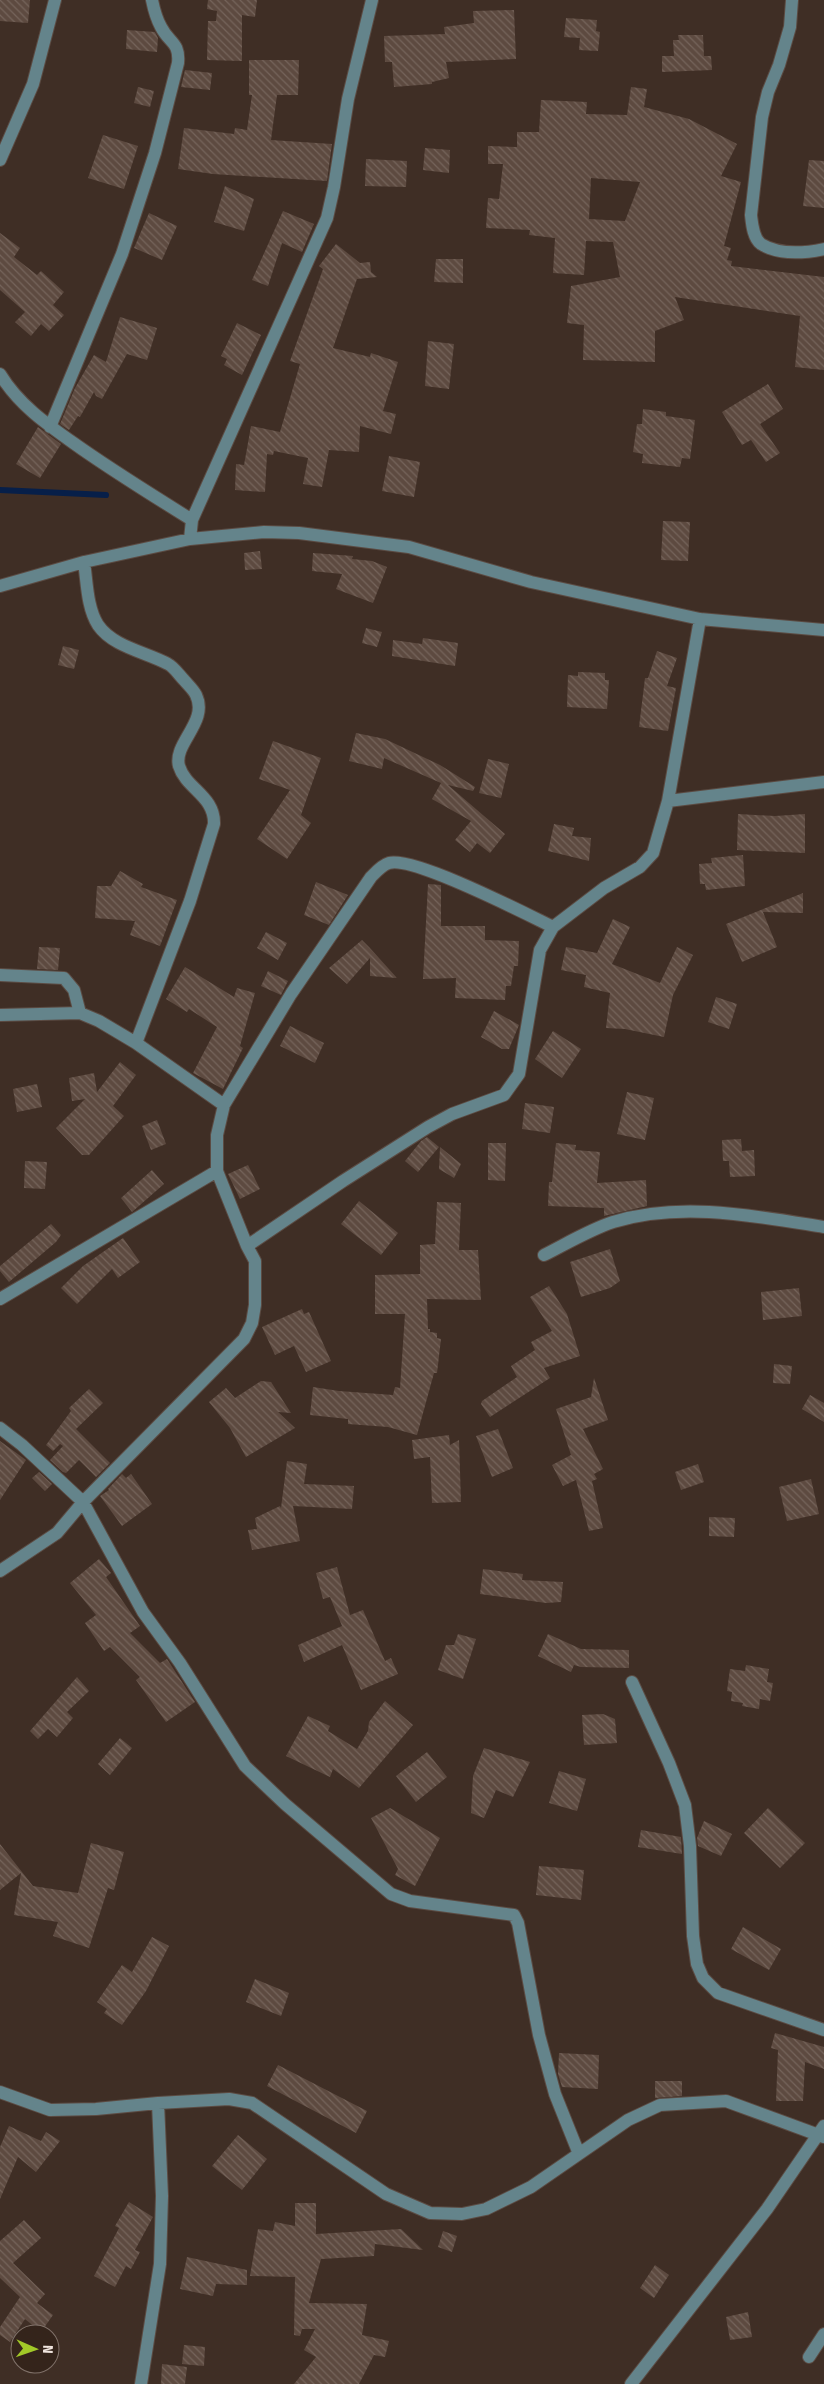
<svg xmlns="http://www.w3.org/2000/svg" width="824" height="2384" font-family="'Fira Sans Condensed',sans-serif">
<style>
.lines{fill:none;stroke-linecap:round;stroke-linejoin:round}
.stream{stroke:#071f49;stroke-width:6}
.building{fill:url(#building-back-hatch);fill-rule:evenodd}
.minor-casing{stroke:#5b4b43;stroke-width:14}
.minor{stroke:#64848b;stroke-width:12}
</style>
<defs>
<pattern id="building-back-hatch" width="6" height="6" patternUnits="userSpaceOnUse" patternTransform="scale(1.25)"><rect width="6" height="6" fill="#5d4a40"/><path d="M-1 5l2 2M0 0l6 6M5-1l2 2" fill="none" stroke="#75645b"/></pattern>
</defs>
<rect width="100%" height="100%" fill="#3f2e25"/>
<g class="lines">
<path class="stream" d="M0,490l106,5"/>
</g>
<path class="building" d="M0,0h30l-2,23 -28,-2z
M208,0h49l-2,17 -13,-2v46l-35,-1 1,-39h8l1,-10 -10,-2z
M514,10l2,49 -70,3 3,16 -17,4v2l-38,3 -2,-25h-7l-1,-26 61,-2 -1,-7 30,-4 -1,-12z
M566,18l31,2 -1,11 4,1 -2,19 -19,-1 1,-12 -16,-1z
M127,30l28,2 3,6 -1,14 -31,-3z
M678,35h25l1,21h7l1,14 -50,2v-16h12l-1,-16h6z
M249,60h50l-1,35h-21l-6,45 61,4 -5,37 -114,-7 -35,-5 6,-41 50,6 1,-6 12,2 5,-35h-3z
M185,70l27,3 -2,17 -29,-3z
M138,87l16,4 -4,16 -16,-4z
M631,87l16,2 -3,18 45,12 48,25 -16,32 20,6 -17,64 7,2 -4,12 5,1 -1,5 93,11v93l-29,-3 5,-51 -125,-19 9,23 -29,11v31l-72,-2 1,-35 -17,-2 4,-37 49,-9 -7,-35 -27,-1 -2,34 -31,-2 2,-35 -26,-3 1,-5 -44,-2 2,-30 11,1 4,-35h-15v-18l29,1v-15h22l2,-32 46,2 -1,12 41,1zM591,178l49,4 -15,39 -36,-2z
M103,135l35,11 -14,43 -36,-11z
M425,148l25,2 -1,23 -26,-3z
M366,159l41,2 -1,26 -41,-1z
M809,160l15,1v47l-21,-2z
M225,186l29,13 -10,32 -30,-9z
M283,211l31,13 -12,28 -20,-9 -14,43 -16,-6z
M149,213l28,13 -15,34 -28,-12z
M0,233l20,15 -6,9 23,18 4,-4 23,21 -11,13 11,10 -15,16 -8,-7 -10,12 -16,-14 10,-10 -25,-22z
M336,244l24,19 10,-1 1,10 6,5 -20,2 -24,69 37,9 1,-4 27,9 -15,49 13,3 -5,20 -31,-8 -1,26 -30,-2 -7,37 -19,-3 5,-26 -34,-7 -1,4 -6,-1 -2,38 -30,-2 1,-26 8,1 7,-39 29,6 20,-68 -10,-3 33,-92 -4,-3z
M436,259h27v24l-29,-1z
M120,317l37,11 -10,32 -20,-6 -25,45 -6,-3 -2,-4 -14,25 -2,-1 -9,14 -9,-6 15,-36 19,-33 12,7z
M237,323l24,12 -19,40 -18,-10 3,-6 -6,-3z
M428,341l26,3 -5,45 -24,-3z
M768,384l15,25 -23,15 20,29 -14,9 -15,-22 -9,5 -20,-33z
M643,409l23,3v4l29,4 -5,39 -8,-1 -2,9 -38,-4 1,-9 -10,-2 4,-28h5z
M38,427l23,17 -21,34 -24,-14z
M389,456l31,6 -6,35 -32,-6z
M663,521l27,1 -2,39 -27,-1z
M260,551l2,18 -17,1 -1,-17z
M313,553l40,3 -1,3 20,2 15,6 -14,36 -37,-14 6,-15 -30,-3z
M366,628l16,4 -5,15 -15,-4z
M423,638l35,5 -3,23 -63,-10 1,-16 29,4z
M63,646l16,4 -5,19 -16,-4z
M657,651l20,7 -10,28 9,2 -8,43 -29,-4 6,-49h3z
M578,672l27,1v7h4l-2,29 -40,-2 1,-32 10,1z
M356,733l29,6 55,26 35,22 -2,4 -25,-6 57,49 -15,19 -13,-10 -7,9 -15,-12 16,-19 -39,-22 9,-16 -57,-25 -2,11 -33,-8z
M273,741l48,17 -20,57 10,8 -24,36 -30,-20 33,-49 -31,-11z
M488,759l21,5 -8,34 -22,-5z
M738,814l37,2 30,-2v39l-68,-3z
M554,824l20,4 -2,8 19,2 -2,23 -41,-10z
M743,855l2,31 -39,4 -1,-6h-5l-1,-20 13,-1 -1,-5z
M120,871l23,13 -2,3 36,13 -17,46 -30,-11 5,-14 -40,-3 2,-32h14z
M316,882l32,13 -19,30 -25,-10z
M428,884l13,1v41h44v14l34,1 -1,25h-4l-3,20h-5l-1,14 -50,-2 1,-20 -33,1z
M803,893v20l-40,-1 14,35 -35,15 -16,-38z
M613,919l17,8 -18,37 48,19 17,-36 16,8 -20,40 -9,42 -39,-8 -19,-1 4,-35 -26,-6 2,-12 -25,-5 5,-23 31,6z
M266,932l21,11 -9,17 -21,-12z
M362,940l7,7 28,31 -27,-2v-18l-23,26 -18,-16z
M39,947l21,1 -2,22 -21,-1z
M185,967l49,30 3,-9 18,5 -15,53 3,2 -20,41 -30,-16 24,-46 -28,-18 -2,3 -21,-13z
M268,971l20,10 -7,14 -20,-9z
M716,997l21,7 -8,25 -21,-7z
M494,1011l25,14 -10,24h-7l-21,-12z
M290,1026l34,17 -9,20 -35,-17z
M553,1031l28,18 -19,29 -27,-19z
M120,1062l16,13 -23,31 11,10 -35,39h-7l-26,-27 29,-29 -13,2 -3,-23 25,-5 3,19z
M37,1084l5,23 -25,5 -4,-23z
M627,1092l27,6 -9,42 -28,-6z
M525,1103l29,4 -4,26 -28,-4z
M157,1120l9,24 -15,6 -9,-24z
M427,1137l12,10 -21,25 -13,-11 16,-20z
M741,1139l1,12 12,-1 1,26 -25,1 -1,-16h-6l-1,-21z
M488,1143h18l-1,38 -17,-1z
M556,1143l20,2 -1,5 25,2 -3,31 49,-3 1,26 -43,10v-8l-56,-2 1,-24h3z
M440,1147l21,17 -7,14 -15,-9z
M25,1161l22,1 -2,27 -21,-1z
M248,1165l12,24 -20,10 -12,-25z
M152,1170l12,14 -32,28 -11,-14z
M359,1201l39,32 -17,22 -40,-31z
M437,1202l24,1 -2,47h19l3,50 -54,-1 1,30h2v3l7,1v5l4,1 -4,34h-3l-17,62 -29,-8 -40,-3v-5l-38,-4 3,-28 26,4 54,4 2,-8 5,1 5,-74h-30v-39l45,-1v-29l15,-1z
M51,1224l10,11 -5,7 -47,40 -9,-11v-5z
M123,1238l17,24 -22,16 -6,-9 -35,35 -16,-16 22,-22z
M610,1249l10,32 -10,7 -29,9 -11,-35z
M549,1286l18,28 13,42 -36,12 6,10 -60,39 -9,-13 1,-3 35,-24 -6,-11 24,-16 -4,-8 21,-11 -22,-34z
M799,1288l3,28 -39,4 -2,-28z
M302,1309l2,5 5,-2 22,49 -25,11 -12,-26 -19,9 -13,-28z
M774,1364l18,2 -2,18 -17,-1z
M594,1378l14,42 -25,9 20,40 -9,5 3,5 -5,2 11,47 -14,3 -13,-51 -13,6 -11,-21 19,-10 -15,-46 35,-12z
M261,1381l10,1 20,31 -13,-1 17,16 -49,29 -16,-29 -21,-26 17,-14 9,10z
M89,1389l14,14 -27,26 34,34 -14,14 -17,-17 -13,13 -3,-1 -13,-12 13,-14 -3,-2 -7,7 -7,-6 25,-34 -2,-3z
M810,1395l14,8v19l-22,-13z
M498,1429l15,39 -21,9 -16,-41z
M449,1435l1,10 9,-5 2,62 -29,1 -2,-46 -16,2 -2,-19z
M0,1441l26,19 -26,40z
M287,1461l20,3 -3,20 50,2 -2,23 -59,-3 7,35 -48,9 -4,-20 9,-1 -2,-11 25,-12 1,2z
M698,1464l6,18 -23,8 -6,-18z
M39,1472l13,12 -7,7 -13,-13z
M122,1474l4,4 5,-4 21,30 -30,22 -22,-30 9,-6 -1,-1z
M811,1479l8,35 -32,7 -8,-34z
M709,1517l26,1 -1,19 -25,-1z
M99,1559l12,14 -5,4 34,49 -10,7 30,30 7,-4 28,43 -29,20 -30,-42 4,-3 -30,-30 -6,4 -19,-28 11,-8 -26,-32z
M337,1567l13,48 13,-5 22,51 6,-3 7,16 -37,16 -19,-45 -38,17 -6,-17 44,-19 -12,-29 -7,2 -7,-26z
M483,1569l40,5 -1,6 41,2 -2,20 -15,1 -66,-9z
M458,1634l18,5 -13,40 -25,-9 8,-25h8z
M548,1634l33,15 48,1v18l-48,-1 -7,-2 -3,7 -33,-16z
M746,1665l23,4 -2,13 6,1 -3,18 -10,-2 -1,10 -17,-3 1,-3 -12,-2 1,-9 -5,-1 3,-22 15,2z
M77,1677l12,14 -22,21 6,6 -16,19 -9,-8 -10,10 -8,-8z
M385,1701l28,24 -54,63 -26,-19 -3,8 -44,-21 22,-40 22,10 -2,5 29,18 11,-18 1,-9z
M603,1714l12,5 2,24 -33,2 -2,-30z
M120,1738l12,10 -22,27 -12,-11z
M484,1748l46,14 -17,35 -17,-7 -12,28 -13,-5 2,-37z
M427,1752l20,25 -31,25 -20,-26z
M559,1771l27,8 -9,32 -28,-8z
M390,1808l50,30 -25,48 -20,-11 3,-6 -27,-51z
M768,1808l37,35 -25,25 -36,-35z
M704,1821l28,13 -11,22 -23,-10 -1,-8z
M641,1830l40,7 1,17 -44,-7z
M91,1843l33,9 -10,38 -6,-2 -19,60 -36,-12 5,-14 -44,-7 7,-42 -21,17v-46l33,42 45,7z
M539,1866l45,4 -3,30 -45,-5z
M743,1927l38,22 -12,21 -38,-21z
M152,1937l17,9 -23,45 -24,34 -18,-12 3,-4 -10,-7 25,-37 10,7z
M255,1979l34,14 -8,23 -35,-14z
M775,2033l49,14v22l-19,-7 -2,39h-27l2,-51 -7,-2z
M559,2053l40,2 -1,34 -36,-2 -4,-13z
M278,2065l89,46 -11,22 -89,-47z
M655,2081h27v15l-27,2z
M9,2126l32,15 5,-9 14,9 -24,31 -18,-15 -18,42v-52z
M238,2135l29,24 -25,31 -30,-24z
M129,2202l24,15 -18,33 5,2 -9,17 -5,-3 -11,21 -21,-11 25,-48 -4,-2z
M295,2203h21v31l85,-5 22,21 -48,-6 -1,12 -53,3 -12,44 58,1 -5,31 27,6 -4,16 -11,-2 -15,29h-65l22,-27 -12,-7 11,-21h-13l-2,7 -6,-1 1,-58 -45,-1 8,-47 15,2 2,-9 20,4z
M24,2220l17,18 -28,25 32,31 -8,9 16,12 -12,17 -16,-13 -15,23 -10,-7v-8l20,-30 -20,-19v-37z
M443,2231l14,5 -5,16 -14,-5z
M187,2257l60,13v15l-31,-1 -3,12 -33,-7z
M655,2265l14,10 -15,23 -14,-10z
M748,2312l4,25 -22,3 -4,-23z
M184,2345l21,2 -1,19 -22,-2z
M162,2364l25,3 -2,17h-24z"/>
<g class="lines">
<g class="minor-casing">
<path id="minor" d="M792,0l-2,27 -11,38 -11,27 -6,25 -11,98c1,9 2,23 10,29 18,11 44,9 63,5
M0,160l33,-76 22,-84
M0,374c20,33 51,53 82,75 36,25 73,48 110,71
M50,427l72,-173 33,-101 23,-90c2,-21 -9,-20 -17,-36 -5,-9 -7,-17 -9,-27
M190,539l2,-19 135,-302 7,-31 14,-88 24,-99
M84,562c3,20 3,46 14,63 15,22 48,27 70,39 6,3 11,11 16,16 4,5 9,9 12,15 13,27 -23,48 -17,71 7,23 36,30 35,58l-24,77 -54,142
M0,586l84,-24 106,-23 74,-7 35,1 110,14 122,35 169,37 124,11
M668,801l156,-19
M0,975l64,3 10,12 6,23
M0,1015l80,-2 19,8 37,22 88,62
M247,1246l96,-65 85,-54 24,-13 52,-19 15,-21 21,-124 13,-23 51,-39 36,-21 13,-14 15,-52 32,-182
M544,1255c22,-11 45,-25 69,-33 68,-21 142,-6 211,5
M0,1299l217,-128
M0,1428l22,17 61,57 60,110 37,51 65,103 40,38 106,90 19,7 104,14 4,8 21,112 16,59 24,60
M0,1571l57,-38 26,-31 161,-163 8,-16 3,-18v-44l-8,-15 -30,-75v-36l7,-30 67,-111 80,-117c5,-5 11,-12 18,-14 25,-7 137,51 164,64
M632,1682l37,81 16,42 5,41 3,90 4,28 6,14 15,15 106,37
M0,2092l50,18 46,-1 62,-6 71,-4 23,4 134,91 44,19 32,1 24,-5 45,-22 97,-67 32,-15 66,-4 98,36
M809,2357l15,-23
M141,2384l19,-120 2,-68 -4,-93
M631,2384l136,-175 57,-83"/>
</g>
<use href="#minor" class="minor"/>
</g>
<g transform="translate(35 2349) rotate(92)"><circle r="24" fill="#34241b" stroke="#80726a"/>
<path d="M0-4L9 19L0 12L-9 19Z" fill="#a2c928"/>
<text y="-8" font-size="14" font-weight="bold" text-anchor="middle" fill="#f1e6e0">N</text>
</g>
</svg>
